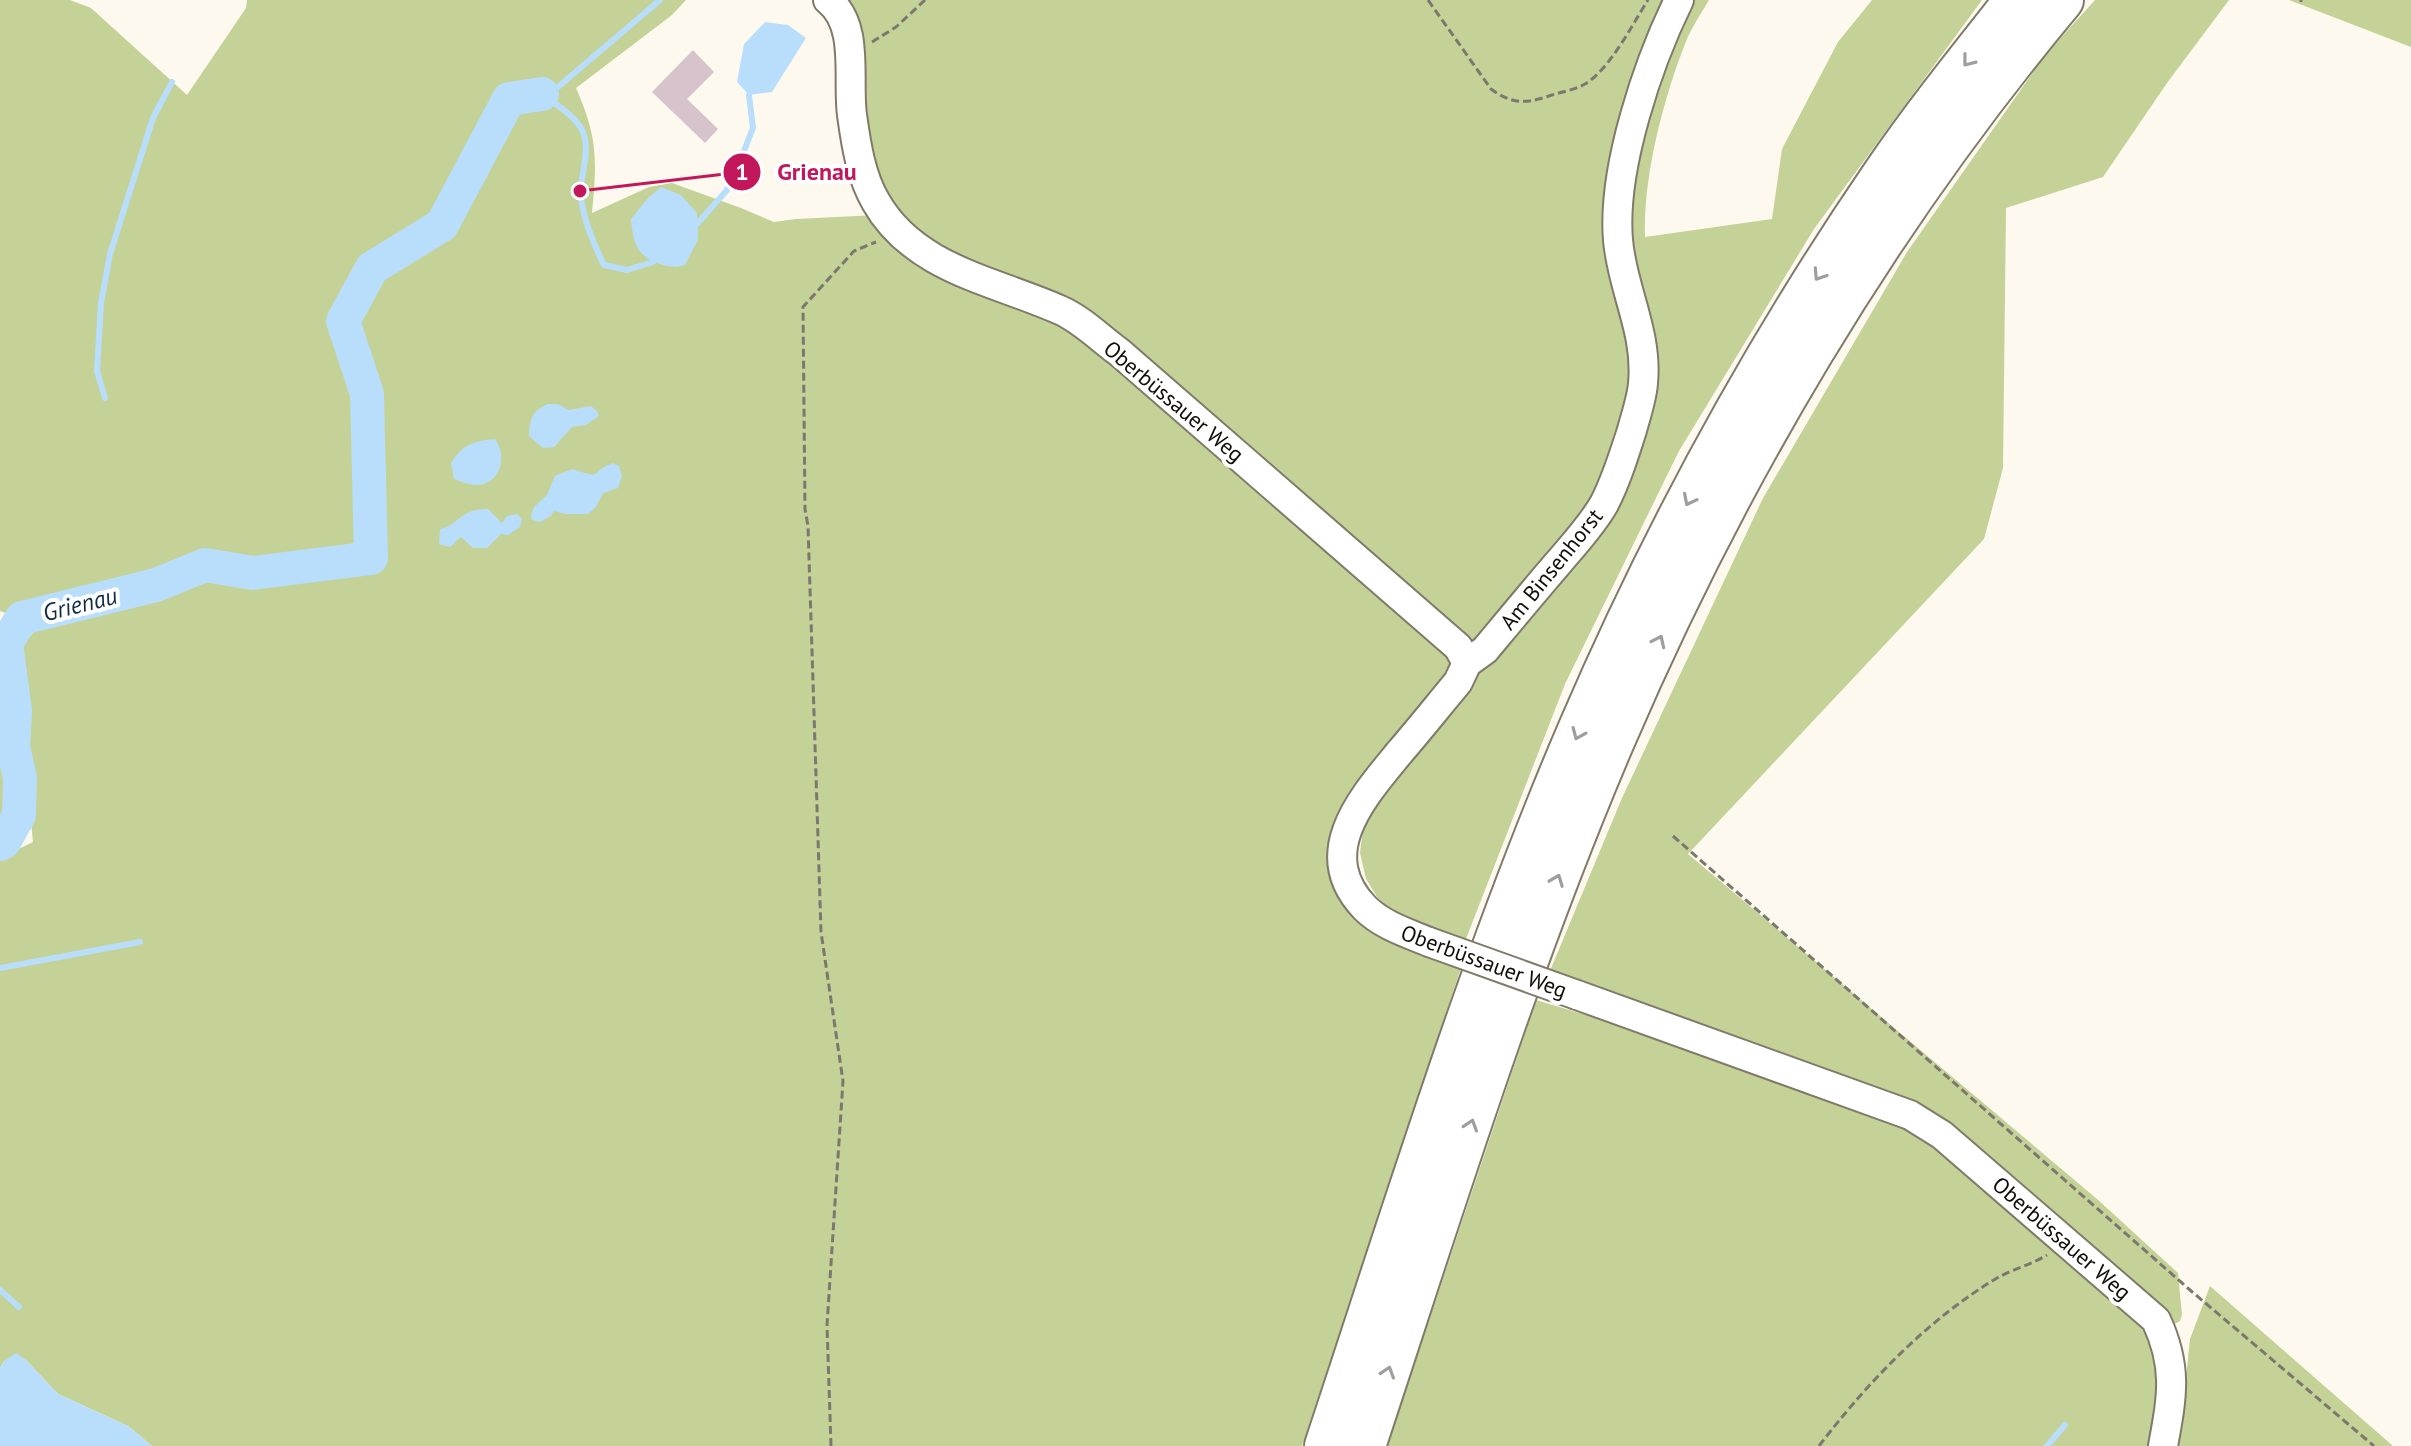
<svg xmlns="http://www.w3.org/2000/svg" width="2411" height="1446" font-family="'PT Sans',sans-serif">
<style>
.green{fill:#c4d197}
.water{fill:#b9defb}
.lines{fill:none;stroke-linecap:round;stroke-linejoin:round}
.stream{stroke:#b9defb;stroke-width:6}
.river{stroke:#b9defb;stroke-width:34}
.building{fill:#d6c3cb}
.minor-casing{stroke:#817a6a;stroke-width:32}
.highway-casing{stroke:#817a6a;stroke-width:46}
.path{stroke:#7c7870;stroke-width:3;stroke-dasharray:8 4;stroke-linecap:butt}
.minor{stroke:#fff;stroke-width:28}
.highway{stroke:#fff;stroke-width:42}
.minor-bridge-casing{stroke:#817a6a;stroke-width:32;stroke-linecap:butt}
.minor-bridge{stroke:#fff;stroke-width:28}
.oneway{stroke:#9f9e9c}
.labels{text-anchor:middle;dominant-baseline:central;stroke-width:8;stroke-linejoin:round;paint-order:stroke}
.street-label{font-size:22px;fill:#100d08;stroke:#fff}
.water-label{font-size:24px;font-style:italic;fill:#102c40;stroke:#fff}
.leader{fill:none;stroke:#c2185b;stroke-width:3}
.callout-dot{fill:#c2185b;stroke:#fff;stroke-width:3}
.mark-label{font-size:24px;text-anchor:middle;font-weight:bold;fill:#fff}
.callout-label{font-size:24px;text-anchor:middle;font-weight:bold;fill:#c2185b;stroke:#fff;stroke-width:8;stroke-linejoin:round;paint-order:stroke}
</style>
<rect width="100%" height="100%" fill="#fef9ee"/>
<path class="green" d="M0,0h70l21,8 96,87 59,-87 1,-8h439l-14,15 -96,73c22,50 21,72 16,125l57,-26 23,-4 69,25 33,14 22,-3 81,-4 -49,-215h881c-8,14 -18,28 -24,44 -22,56 -42,133 -40,193l127,-18 10,-70 56,-107 34,-42h110l-168,229 -135,222 -114,233 -101,260 -70,-30 -17,-17 -11,-18 -6,-26 3,-26 12,-23 93,-111 -21,-24 -11,23 -94,114c-9,24 -10,43 -7,69l127,90 -160,481h-1150l-24,-20 -70,-32 -32,-34 -22,1 -4,7v-510l33,-16 -19,-190 27,-27 -41,-14z
M2095,0h134l-62,83 -64,94 -97,31 -3,260 -19,71 -296,315 409,345 81,74 4,42 -2,6 -7,4 -235,-199 -391,-148 75,-180 141,-300 144,-246 138,-197z
M2289,0h122v47z
M0,669c5,39 21,135 0,167z
M1536,1000l50,15 6,-2 324,116 221,185c29,47 21,80 15,132h-765z
M2210,1286l183,160h-214l11,-107z"/>
<path class="water" d="M765,22l23,3 18,13 -34,54 -23,3 -12,-13 7,-38z
M661,187l20,8 16,18 1,27 -13,25c-10,3 -15,2 -25,-1 -24,-7 -27,-23 -29,-45l16,-20z
M548,404h10l11,6 22,-4 6,5 2,5 -13,9 -14,2 -18,20 -11,1 -14,-12c1,-17 3,-26 19,-32z
M495,439c14,19 4,48 -22,46 -6,-1 -13,-4 -19,-6l-3,-16c12,-19 23,-22 44,-24z
M613,463l6,3 3,10 -4,12 -15,5 -7,14 -8,7h-22l-12,-3 -3,5 -11,6 -8,-2 -1,-5 3,-8 13,-12 8,-19 17,-7c35,11 14,4 41,-6z
M488,509l14,14 5,-7 10,-2 5,5 -2,8 -12,8 -7,-1 -14,14h-14l-12,-11 -11,10 -11,-3 1,-15c24,-7 17,-19 48,-20z
M16,1353l10,7 32,34 70,32 24,20h-152v-78l4,-7z"/>
<g class="lines">
<path class="stream" d="M542,94c13,10 34,22 41,38 7,17 -1,39 -2,56 -2,22 13,57 23,77l23,5 26,-8
M542,94l16,-7 102,-87
M697,224l30,-34 13,-29 13,-33 -4,-33
M105,398l-8,-27 4,-68 9,-49 43,-136 19,-36
M0,968l140,-26
M0,1290l19,17
M2047,1446l18,-21"/>
<path class="river" d="M0,844l4,-2 15,-27 1,-37 -7,-31 2,-36 -9,-68 16,-25 134,-33 49,-20 48,8 118,-15 -4,-164 -24,-73 29,-53 70,-43 67,-126 33,-5"/>
</g>
<path class="building" d="M693,50l21,22 -27,27 31,30 -13,14 -53,-51z"/>
<g class="lines">
<g class="minor-casing">
<path id="minor" d="M828,0c32,25 19,79 24,115 4,29 9,62 24,87 38,67 119,79 184,108 21,9 41,29 59,42l339,295 9,16
M1429,942c-22,-9 -47,-17 -64,-34 -53,-55 -2,-111 34,-155 20,-23 39,-47 59,-71l9,-19 18,-13c25,-30 49,-59 74,-88 16,-19 33,-37 45,-58 12,-23 20,-49 28,-74 4,-15 10,-32 11,-47 5,-51 -21,-94 -25,-143 -6,-71 30,-177 61,-240
M1577,995l333,120 32,20 214,185c22,47 16,77 7,126"/>
</g>
<g class="highway-casing">
<path id="highway" d="M1326,1446c80,-241 154,-485 254,-718 83,-193 185,-380 304,-554 41,-60 87,-117 132,-174
M1364,1446c78,-236 151,-476 249,-705 113,-264 264,-520 449,-741"/>
</g>
<path class="path" d="M1428,0l63,89c20,15 35,15 58,7 11,-4 26,-6 36,-12 25,-15 47,-59 63,-84
M2301,2v-2
M872,42l24,-15 29,-27
M1673,836l517,454 184,156
M831,1446l-4,-121 16,-244 -22,-149 -13,-406 -3,-17 -2,-202 51,-56 22,-9
M1819,1446c49,-64 108,-126 178,-168 16,-9 34,-13 50,-23"/>
<use href="#minor" class="minor"/>
<use href="#highway" class="highway"/>
<g class="minor-bridge-casing">
<path id="minor-bridge" d="M1429,942l148,53"/>
</g>
<use href="#minor-bridge" class="minor-bridge"/>
</g>
<defs><path id="oneway-chevron" d="M-2-3.5L2.5 0L-2 3.5" fill="none" stroke-width="1.6" stroke-linecap="round" stroke-linejoin="round" transform="scale(2)"/></defs>
<g class="oneway">
<use href="#oneway-chevron" transform="translate(1968 61) rotate(128)"/>
<use href="#oneway-chevron" transform="translate(1819 275) rotate(123)"/>
<use href="#oneway-chevron" transform="translate(1689 500) rotate(117)"/>
<use href="#oneway-chevron" transform="translate(1659 641) rotate(-65)"/>
<use href="#oneway-chevron" transform="translate(1578 734) rotate(113)"/>
<use href="#oneway-chevron" transform="translate(1557 880) rotate(-69)"/>
<use href="#oneway-chevron" transform="translate(1471 1125) rotate(-72)"/>
<use href="#oneway-chevron" transform="translate(1388 1372) rotate(-72)"/>
</g>
<g class="labels">
<g class="street-label">
<text transform="translate(1174 401) rotate(40)">Oberbüssauer Weg</text>
<text transform="translate(1551 569) rotate(-51)">Am Binsenhorst</text>
<text transform="translate(1484 961) rotate(20)">Oberbüssauer Weg</text>
<text transform="translate(2062 1238) rotate(41)">Oberbüssauer Weg</text>
</g>
<g class="water-label">
<text transform="translate(80 604) rotate(-14)">Grienau</text>
</g>
</g>
<path class="leader" d="M580 191L742 172"/>
<g class="callout-dot">
<circle cx="580" cy="191" r="8"/>
<circle cx="742" cy="172" r="20"/>
</g>
<g class="mark-label">
<text x="742" y="180">1</text>
</g>
<g class="callout-label">
<text x="817" y="180">Grienau</text>
</g>
</svg>
